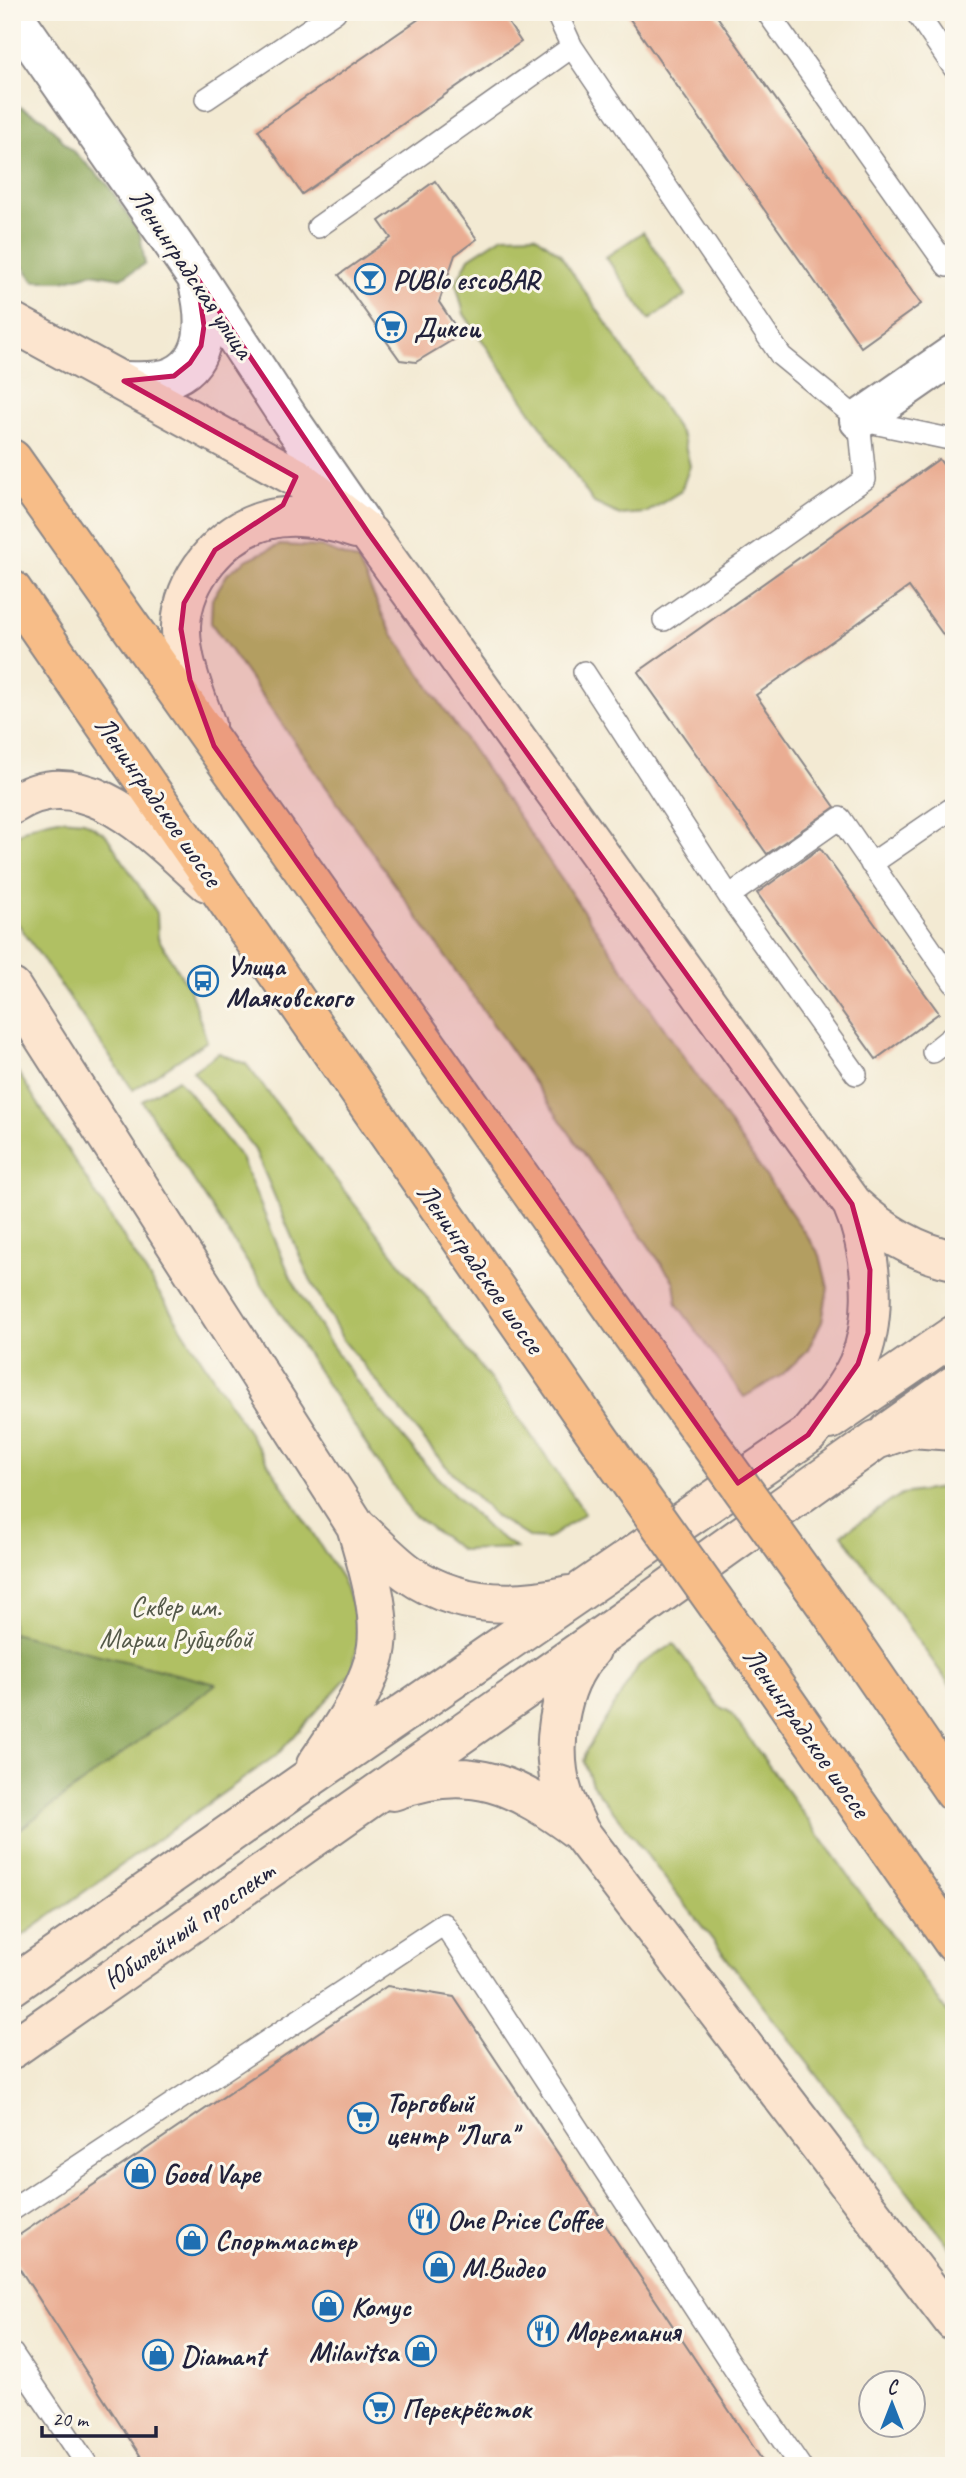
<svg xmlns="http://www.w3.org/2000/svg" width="966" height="2478" font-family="Caveat,sans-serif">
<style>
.green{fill:#b0c063;stroke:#69714f;stroke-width:2}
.forest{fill:#8ca659;stroke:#57644a;stroke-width:2}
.building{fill:#eaad93}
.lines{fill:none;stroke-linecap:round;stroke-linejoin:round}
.service-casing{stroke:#8a8687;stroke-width:24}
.minor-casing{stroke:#8a8687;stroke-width:42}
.tertiary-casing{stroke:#8a8687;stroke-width:42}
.secondary-casing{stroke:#8a8687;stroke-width:42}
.trunk-casing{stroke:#8a8687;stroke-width:42}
.service{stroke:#fff;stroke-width:21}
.minor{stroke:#fff;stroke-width:38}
.tertiary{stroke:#fff;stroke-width:38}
.secondary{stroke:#fce5cf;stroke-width:38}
.trunk{stroke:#f7bd88;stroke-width:38}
.trunk-bridge-casing{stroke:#8a8687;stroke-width:42;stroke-linecap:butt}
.trunk-bridge{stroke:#f7bd88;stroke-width:38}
.marked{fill:#c2185b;fill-opacity:0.2;stroke:#c2185b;stroke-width:5;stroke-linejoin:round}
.labels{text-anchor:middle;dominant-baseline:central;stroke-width:6;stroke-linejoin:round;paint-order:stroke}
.street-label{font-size:28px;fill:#22223b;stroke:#fbf7ec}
.poi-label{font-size:28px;font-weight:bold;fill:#22223b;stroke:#fbf7ec;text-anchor:start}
.park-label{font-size:28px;fill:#545949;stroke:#fbf7ec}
</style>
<rect width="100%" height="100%" fill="#fbf7ec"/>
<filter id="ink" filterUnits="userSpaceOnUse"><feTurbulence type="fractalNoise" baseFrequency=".0143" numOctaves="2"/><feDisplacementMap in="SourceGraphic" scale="14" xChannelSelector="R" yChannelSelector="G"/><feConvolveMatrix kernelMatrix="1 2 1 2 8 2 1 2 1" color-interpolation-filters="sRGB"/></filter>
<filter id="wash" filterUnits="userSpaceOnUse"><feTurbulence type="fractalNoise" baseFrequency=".00686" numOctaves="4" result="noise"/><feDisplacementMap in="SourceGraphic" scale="28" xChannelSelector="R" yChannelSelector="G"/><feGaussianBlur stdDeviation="1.57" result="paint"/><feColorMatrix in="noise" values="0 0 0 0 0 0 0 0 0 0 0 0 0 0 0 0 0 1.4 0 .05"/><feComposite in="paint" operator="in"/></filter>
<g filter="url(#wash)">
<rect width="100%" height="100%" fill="#f3ead3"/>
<path class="green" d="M643,232l43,63 -37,25 -43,-63z
M535,235l24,18 124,184 7,29 -9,25 -35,22 -26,2 -26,-12 -130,-189 -8,-31 13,-25 34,-22z
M279,545l42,2 37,14 30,66 432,628 8,33 -6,34 -15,29 -25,24 -38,22 -67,-93 -3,-22 -463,-659 1,-24 16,-26 20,-14z
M59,819l25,2 22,14 51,78 1,25 32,52 17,51 -74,49 -121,-175v-74c11,-15 30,-19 47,-22z
M219,1053l27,11 261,337 78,112 -37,26 -18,-1 -34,-21 -53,-54 -100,-123 -35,-65 -53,-125 -62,-79z
M12,1063l330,516 12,31 4,33 -6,29 -74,82 -266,189z
M178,1079l63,79 50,120 37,62 35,50 68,81 58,58 27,19 -55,2 -50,-37 -269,-412z
M942,1488l12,1v202l-112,-157 60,-40z
M674,1644l44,62 12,6 224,310v230l-362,-468 -8,-22 2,-11 53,-86z"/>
<path class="forest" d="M12,103l32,16 21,24 43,42 32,49 5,30 -24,14 -29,-5 -29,8h-29l-22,-29z
M12,1633l204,51 -204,151z"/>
<g id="blocks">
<path class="building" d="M429,12h72l20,30 -219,152 -44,-64z
M625,12h89l207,292 -60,43z
M435,181l42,58 -22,16 -16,47 22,33 -45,27 -16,-2 -61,-85 52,-37 -12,-17z
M939,459l15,21v170l-45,-63 -153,108 79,112 -68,47 -129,-182z
M820,848l119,165 -63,46 -119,-166z
M387,1986l67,11 312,469h-619l-135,-209v-17z"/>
</g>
</g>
<g filter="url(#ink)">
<use href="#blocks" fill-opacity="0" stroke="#8a8687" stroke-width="2"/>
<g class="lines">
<g class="service-casing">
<path id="service" d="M556,12l16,35 209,309 78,64 95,20
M767,12l180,254
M916,12l38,56
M206,99l129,-87
M318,227l254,-180
M664,620l201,-141 -6,-59
M584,672l145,224 127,178
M871,864l83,-57
M729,896l111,-78 114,165
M933,1052l21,-17
M12,2210l432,-286 295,452 61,90
M12,2353l76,113"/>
</g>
<g class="minor-casing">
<path id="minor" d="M859,420l95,-66"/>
</g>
<g class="tertiary-casing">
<path id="tertiary" d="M12,13l185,265 91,139 74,107
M124,381c16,0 35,2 50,-5 36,-16 32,-61 24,-93"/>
</g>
<g class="secondary-casing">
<path id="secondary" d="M12,322l284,155 73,57 483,670c28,26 64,49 102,56
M206,725c-11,-30 -26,-67 -25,-99 2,-47 40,-94 86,-106 28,-8 62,0 89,9
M12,805c72,-49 144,33 195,77
M12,988l344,538c17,15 34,34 52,47 48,34 106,35 161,22
M830,1420l124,-85
M889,1431l65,-46
M591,1650c-34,35 -42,102 -27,147 5,12 11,24 16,35l374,490
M316,1765c22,-32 47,-67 58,-105 12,-38 -7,-96 -18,-134
M393,1791c78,-30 125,-5 187,41
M12,1986l293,-205 503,-346c18,-22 38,-45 50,-71 21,-48 14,-114 -6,-160
M12,2049l601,-421 263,-188 35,-12 43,3"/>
</g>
<g class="trunk-casing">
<path id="trunk" d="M12,459l662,935
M12,590l591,854
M831,1612l123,180
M758,1662l196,281"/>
</g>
<use href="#service" class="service"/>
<use href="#minor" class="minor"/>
<use href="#tertiary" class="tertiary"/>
<use href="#secondary" class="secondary"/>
<use href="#trunk" class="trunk"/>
<g class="trunk-bridge-casing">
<path id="trunk-bridge" d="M674,1394l157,218
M603,1444l155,218"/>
</g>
<use href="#trunk-bridge" class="trunk-bridge"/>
</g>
</g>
<path class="marked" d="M197,278l172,256 483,670 18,66 -2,63 -10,31 -50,71 -70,48 -524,-737 -24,-66 -9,-51 3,-26 31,-53 68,-45 13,-28 -172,-96 50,-5 16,-13 11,-17 3,-20z"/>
<defs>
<g id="bar-ring" transform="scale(1.575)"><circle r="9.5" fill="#fbf7ec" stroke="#1f6fb2" stroke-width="1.5"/><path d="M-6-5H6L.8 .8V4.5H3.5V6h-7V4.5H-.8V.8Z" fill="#1f6fb2"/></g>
<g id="supermarket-ring" transform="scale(1.575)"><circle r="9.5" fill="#fbf7ec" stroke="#1f6fb2" stroke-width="1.5"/><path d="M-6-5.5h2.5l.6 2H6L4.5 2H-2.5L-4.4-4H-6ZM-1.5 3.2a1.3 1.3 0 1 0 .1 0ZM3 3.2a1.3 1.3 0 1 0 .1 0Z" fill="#1f6fb2"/></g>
<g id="bus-ring" transform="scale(1.575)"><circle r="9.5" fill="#fbf7ec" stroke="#1f6fb2" stroke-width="1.5"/><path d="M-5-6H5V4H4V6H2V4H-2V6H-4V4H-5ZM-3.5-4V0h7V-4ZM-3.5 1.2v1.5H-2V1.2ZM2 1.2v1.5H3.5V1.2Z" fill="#1f6fb2"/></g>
<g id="shop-ring" transform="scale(1.575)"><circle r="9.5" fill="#fbf7ec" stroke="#1f6fb2" stroke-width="1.5"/><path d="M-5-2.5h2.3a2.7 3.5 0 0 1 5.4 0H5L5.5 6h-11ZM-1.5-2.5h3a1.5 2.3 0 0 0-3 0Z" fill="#1f6fb2"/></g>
<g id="restaurant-ring" transform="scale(1.575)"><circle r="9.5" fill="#fbf7ec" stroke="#1f6fb2" stroke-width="1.5"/><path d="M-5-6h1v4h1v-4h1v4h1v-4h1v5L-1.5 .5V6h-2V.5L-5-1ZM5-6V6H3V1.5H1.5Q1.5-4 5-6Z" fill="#1f6fb2"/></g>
</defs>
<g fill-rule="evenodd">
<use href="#bar-ring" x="370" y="279"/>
<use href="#supermarket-ring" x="391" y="327"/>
<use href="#bus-ring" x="203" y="981"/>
<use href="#supermarket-ring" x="363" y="2118"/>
<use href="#shop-ring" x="140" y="2173"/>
<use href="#restaurant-ring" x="424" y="2219"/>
<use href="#shop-ring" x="192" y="2240"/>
<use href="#shop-ring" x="439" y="2267"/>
<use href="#shop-ring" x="328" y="2306"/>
<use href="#restaurant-ring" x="543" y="2331"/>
<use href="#shop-ring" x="421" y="2351"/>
<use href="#shop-ring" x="158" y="2355"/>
<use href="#supermarket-ring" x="379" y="2408"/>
</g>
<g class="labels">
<g class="street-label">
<text transform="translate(192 273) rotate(56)">Ленинградская улица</text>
<text transform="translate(159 801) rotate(55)">Ленинградское шоссе</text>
<text transform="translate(481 1268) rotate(55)">Ленинградское шоссе</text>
<text transform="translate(807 1732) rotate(55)">Ленинградское шоссе</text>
<text transform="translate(189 1925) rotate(-35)">Юбилейный проспект</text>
</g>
<g class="poi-label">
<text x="393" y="279">PUBlo escoBAR</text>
<text x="414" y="327">Дикси</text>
<text x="226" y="965">Улица<tspan x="226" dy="32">Маяковского</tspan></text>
<text x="386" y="2102">Торговый<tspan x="386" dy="32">центр "Лига"</tspan></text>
<text x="163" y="2173">Good Vape</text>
<text x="447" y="2219">One Price Coffee</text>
<text x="215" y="2240">Спортмастер</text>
<text x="462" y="2267">М.Видео</text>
<text x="351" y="2306">Комус</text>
<text x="566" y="2331">Моремания</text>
<text x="398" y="2351" text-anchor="end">Milavitsa</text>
<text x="181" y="2355">Diamant</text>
<text x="402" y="2408">Перекрёсток</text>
</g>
<g class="park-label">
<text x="176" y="1606">Сквер им.<tspan x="176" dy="32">Марии Рубцовой</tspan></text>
</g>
</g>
<rect width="966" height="2478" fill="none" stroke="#fbf7ec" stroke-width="42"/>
<g transform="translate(892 2404)"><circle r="33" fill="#fbf7ec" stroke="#a4a2a5" stroke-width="2"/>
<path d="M0-5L12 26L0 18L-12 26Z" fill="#1f6fb2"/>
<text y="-10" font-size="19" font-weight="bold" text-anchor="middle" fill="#22223b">С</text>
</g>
<path d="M42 2426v10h114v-10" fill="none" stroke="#22223b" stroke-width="3.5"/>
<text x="52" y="2426" font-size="21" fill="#22223b" stroke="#fbf7ec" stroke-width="5" paint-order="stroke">20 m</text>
</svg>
